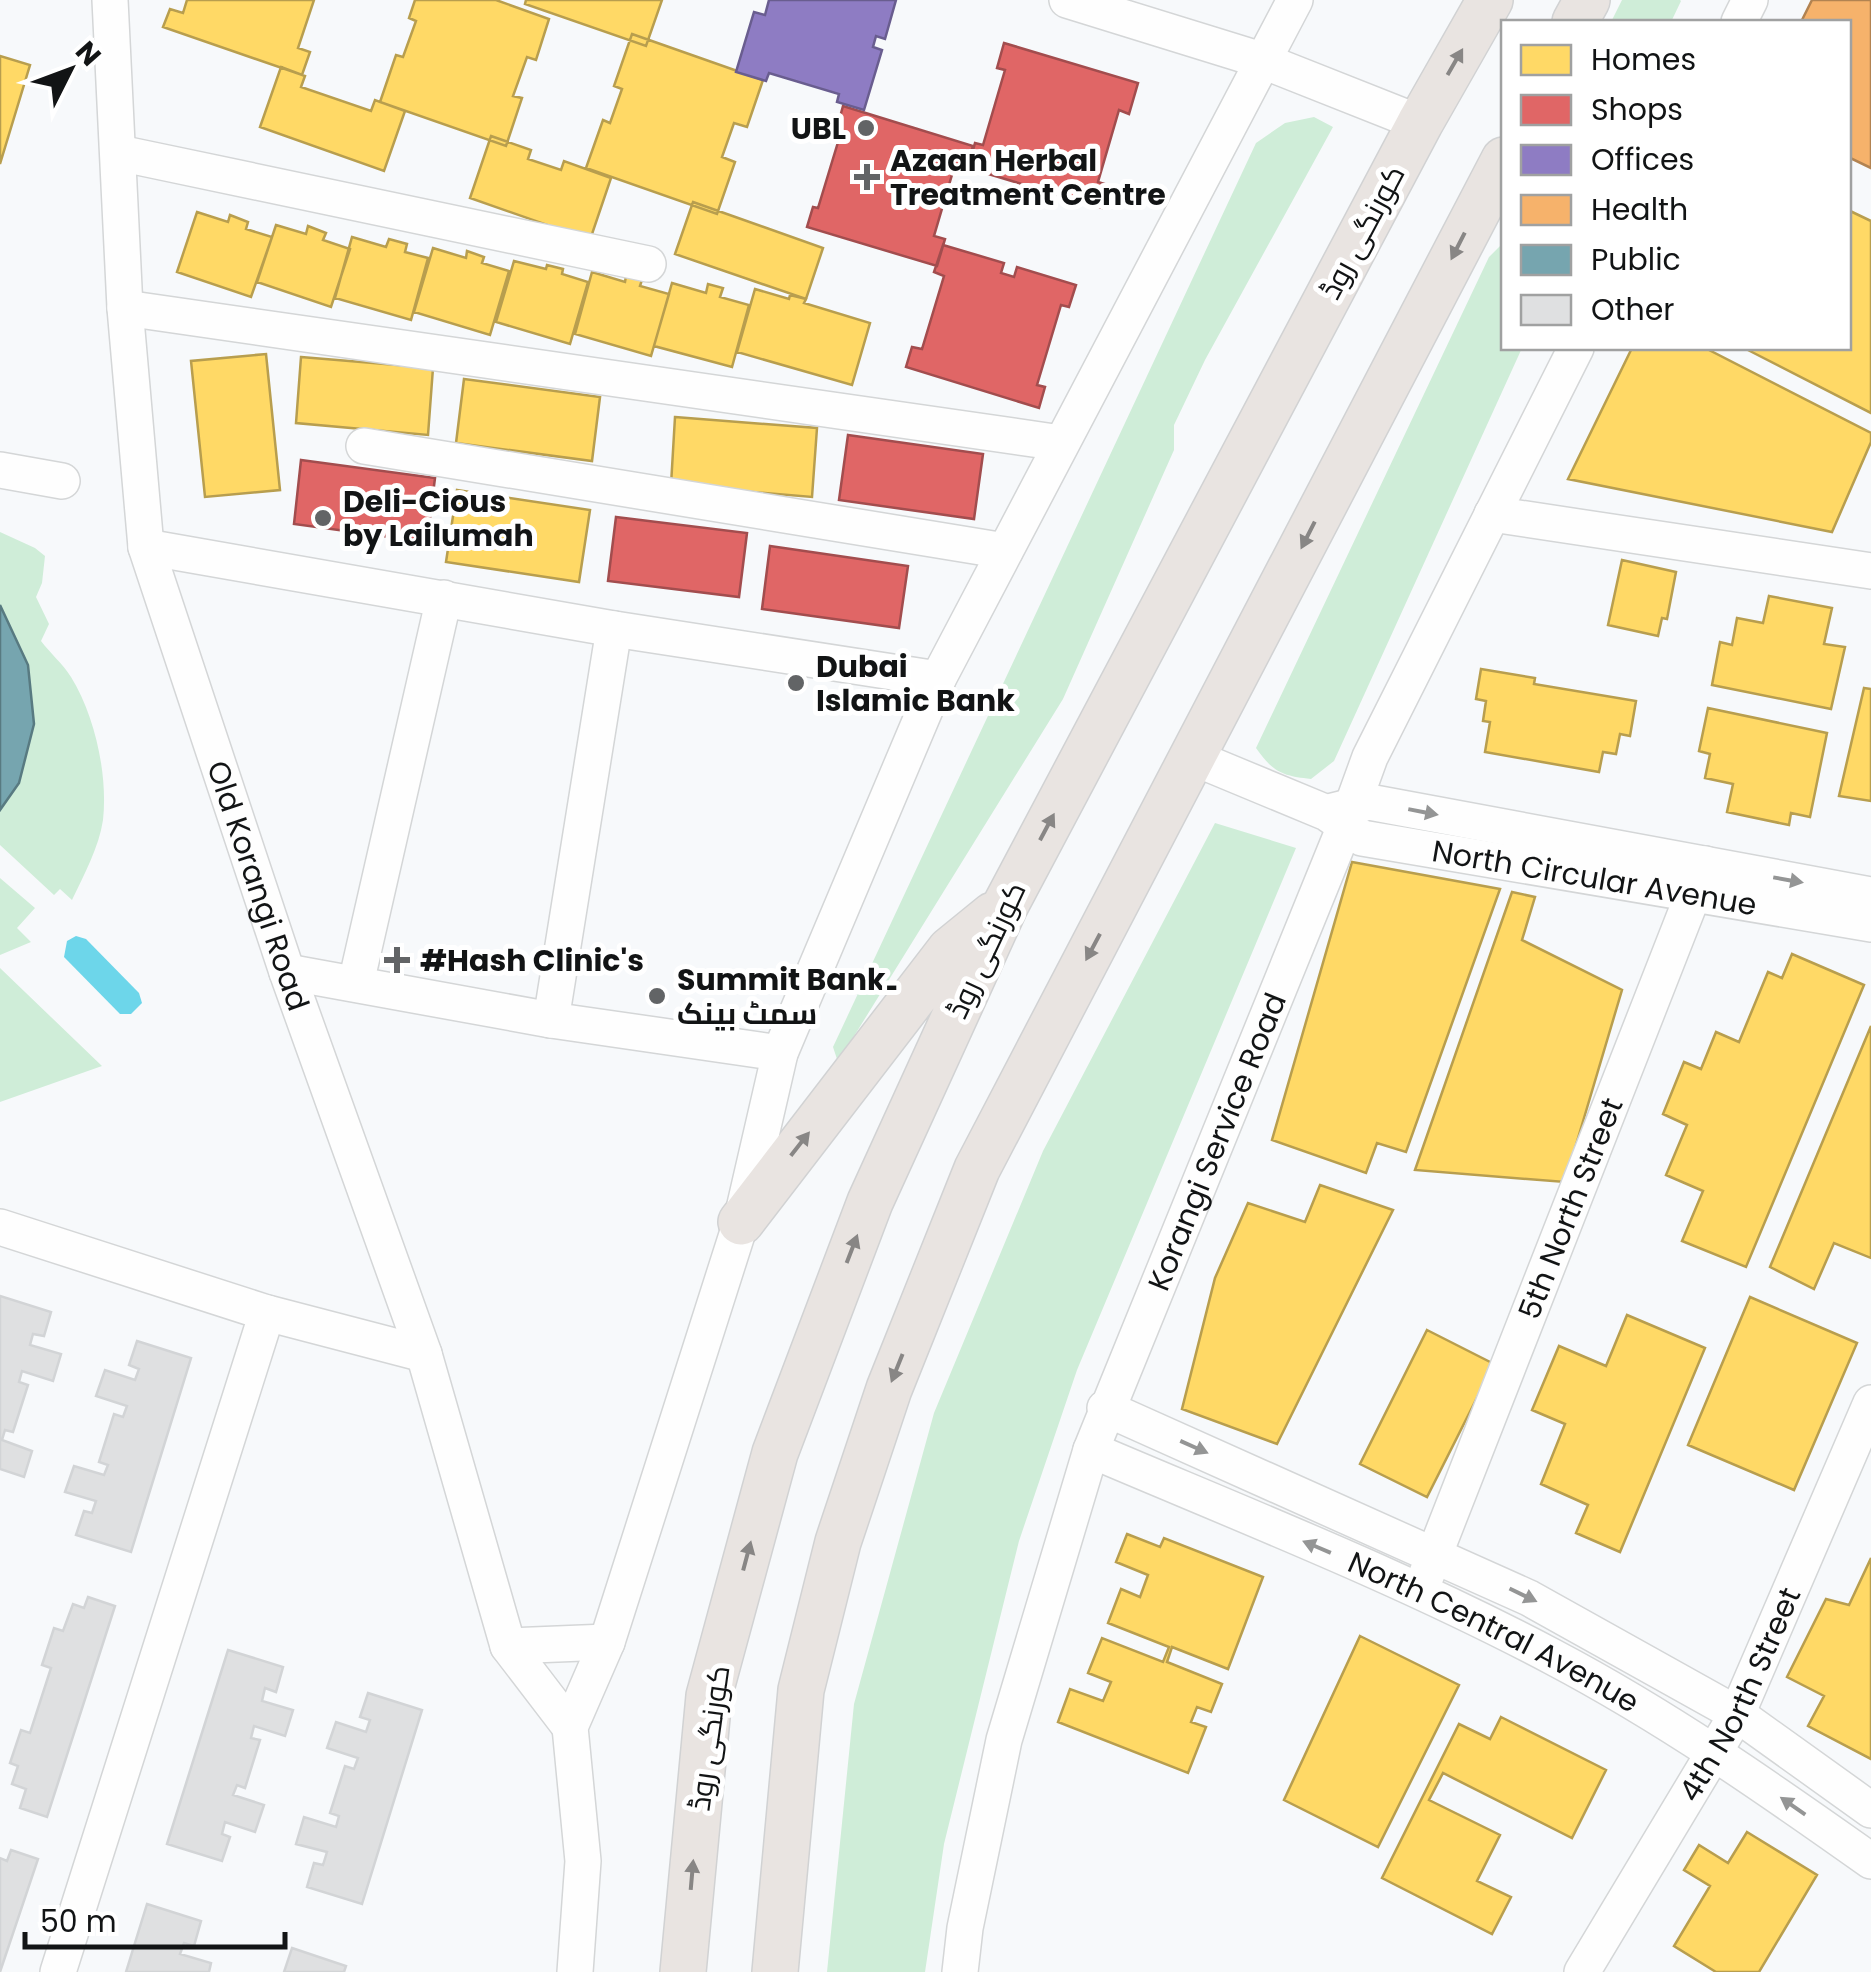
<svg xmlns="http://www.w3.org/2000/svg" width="1871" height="1972" font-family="Poppins,Cairo,sans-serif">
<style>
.green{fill:#cfedd8}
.water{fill:#6dd6ea}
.homes{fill:#ffd966;stroke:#b89e4e;stroke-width:2.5}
.shops{fill:#e06666;stroke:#a24d4e;stroke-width:2.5}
.offices{fill:#8e7cc3;stroke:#695d8f;stroke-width:2.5}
.health{fill:#f6b26b;stroke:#b28351;stroke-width:2.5}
.public{fill:#76a5af;stroke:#587a81;stroke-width:2.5}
.building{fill:#dfe0e1;stroke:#d2d4d6;stroke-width:2.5}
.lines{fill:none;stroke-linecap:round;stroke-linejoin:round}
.minor-casing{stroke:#d4d6d7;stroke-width:38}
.major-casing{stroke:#d1d2d3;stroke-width:48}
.minor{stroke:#fefefe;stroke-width:35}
.major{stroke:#e9e4e1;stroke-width:45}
.oneway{fill:#888685}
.oneway2{fill:#949595}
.poi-dot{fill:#626466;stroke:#fff;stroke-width:4}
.labels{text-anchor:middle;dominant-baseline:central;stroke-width:10;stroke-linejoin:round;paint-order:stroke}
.poi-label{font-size:30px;font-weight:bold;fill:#121415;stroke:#fff;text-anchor:start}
.street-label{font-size:30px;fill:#121415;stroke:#fff}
</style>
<rect width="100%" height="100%" fill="#f7f9fb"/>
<path class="green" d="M1622,0h58l1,1 -10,21h-60z
M1314,117l19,10 -128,233 -31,65v25l-111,249 -225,363 -5,-15 423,-904 29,-20z
M1503,243l1,105h18l-188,413 -23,18c-29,-3 -38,-7 -55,-31l233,-491z
M0,532l35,16 10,8 -3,27 -6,14 13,27 -8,17c9,12 22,23 30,36 24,39 37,98 32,143 -4,27 -19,55 -31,80l-12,-11 -6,6 -54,-50v-35l19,-27 15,-59 -6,-59 -28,-60z
M1215,823l81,25 -219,522 -58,171 -75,303 -19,128h-98l27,-268 80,-291 109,-262z
M0,878l35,30 -18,20 14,14 -31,13z
M0,968l102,98 -102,36z"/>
<path class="water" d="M76,936l10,3 53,54 3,10 -11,11h-11l-56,-57 3,-16z"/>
<path class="homes" d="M187,0h127l-16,48 12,4 -8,23 -139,-48 7,-18 13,4z
M415,0h81l53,19 -13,41 -9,-3 -14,39 9,2 -16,48 -126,-44 16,-47 7,2 13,-36 -7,-3z
M526,0h136l-16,46 -121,-42z
M632,34l131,46 -16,47 -13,-4 -12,34 13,5 -18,52 -131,-46 17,-48 7,3 12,-34 -8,-3z
M0,56l30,9 -30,99z
M281,67l24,9 -4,11 70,24 4,-11 30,11 -21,60 -124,-44z
M491,136l40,14 -3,9 33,11 3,-9 47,17 -21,62 -120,-42z
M693,202l130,46 -17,51 -131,-45z
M1848,210l23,11v192l-127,-65h104z
M197,212l31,10 2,-7 18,7 -2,7 26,8 -21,60 -74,-25z
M276,225l30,9 2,-8 18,7 -3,7 27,9 -19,58 -74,-25z
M352,237l34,10 3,-8 18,5 -2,8 23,6 -17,62 -76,-22z
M433,248l33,10 1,-7 17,6 -2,6 27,8 -19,64 -76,-23z
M514,261l32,8 1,-4 16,4 -1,5 26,8 -18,62 -74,-22z
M592,272l33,10 1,-6 16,4 -2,6 29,8 -18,62 -76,-22z
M672,283l34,10 2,-9 15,4 -3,9 29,8 -17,62 -78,-21z
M755,289l34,10 1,-4 16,4 -2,4 66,20 -18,62 -115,-33z
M1632,348h73l166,85v9l-39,90 -264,-53z
M266,354l14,136 -75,7 -14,-136z
M301,357l132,11 -5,67 -132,-12z
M464,379l136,18 -8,64 -136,-18z
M675,417l142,11 -5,69 -141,-12z
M457,490l133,20 -11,72 -133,-20z
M1622,560l54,12 -9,47 -5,-1 -4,18 -50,-11z
M1769,596l63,12 -8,36 21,3 -14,62 -119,-24 8,-43 12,3 5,-27 26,5z
M1481,669l54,9 -1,6 102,17 -6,35 -10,-2 -4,20 -13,-2 -4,20 -114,-20 5,-30 -7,-1 3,-20 -10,-2z
M1864,688l7,1v112l-32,-5z
M1708,708l119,25 -17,84 -19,-4 -2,12 -62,-13 6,-28 -28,-6 5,-24 -11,-3z
M1352,862l148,27 -94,263 -29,-9 -11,30 -94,-33z
M1512,892l23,5 -13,43 100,50 -57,192 -150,-12z
M1792,954l72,31 -118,282 -64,-26 21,-50 -37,-16 21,-50 -24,-11 21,-52 17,7 15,-37 23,10 29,-70 14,6z
M1871,1026v232l-37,-15 -20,46 -44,-22z
M1320,1185l73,25 -116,234 -95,-35 33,-131 33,-75 57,19z
M1750,1297l107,46 -63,147 -106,-45z
M1627,1315l78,33 -85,204 -44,-19 12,-28 -47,-21 24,-60 -33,-14 27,-64 47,20z
M1427,1330l67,34 -67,133 -67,-33z
M1127,1534l33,13 4,-9 99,39 -35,92 -56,-22 -5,15 55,22 -11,28 -14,-5 -6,15 15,5 -18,46 -130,-51 12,-33 33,12 8,-19 -23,-9 14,-35 61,24 6,-15 -61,-24 13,-34 19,8 8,-22 -32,-13z
M1871,1558v201l-63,-33 16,-30 -37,-19 39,-78 23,6z
M1360,1636l99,49 -81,162 -94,-47z
M1501,1717l105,53 -34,68 -129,-65 -14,27 71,35 -23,46 34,16 -19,37 -110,-56 77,-154 31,15z
M1747,1832l70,43 -58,97h-43l-42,-26 36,-60 -26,-16 15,-25 29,18z"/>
<path class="shops" d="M1004,43l134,40 -9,31 -10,-4 -21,72 10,3 -6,23 -134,-40 7,-25 8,2 22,-75 -8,-2z
M843,106l130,40 -8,25 -11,-3 -20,68 11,3 -8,27 -130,-39 6,-20 5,1 24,-79 -5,-1z
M943,245l61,18 -3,10 13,4 3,-10 59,18 -7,22 -8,-2 -24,80 8,2 -6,21 -133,-41 6,-20 10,2 22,-73 -10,-4z
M848,435l135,19 -9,65 -135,-19z
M301,460l134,18 -8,64 -133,-18z
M616,517l131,16 -8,64 -131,-16z
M770,546l138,20 -9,62 -137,-19z"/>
<path class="offices" d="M769,0h127l-11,39 -9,-3 -3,11 9,3 -18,60 -27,-8 2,-8 -70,-21 -3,8 -30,-9 18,-60 11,3z"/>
<path class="health" d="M1812,0h59v168l-23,-11v-135h-47z"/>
<path class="public" d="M0,605l28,60 6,59 -15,59 -19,27z"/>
<path class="building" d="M0,1296l51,16 -7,24 -11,-2 -3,11 31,9 -8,27 -31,-10 -3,11 9,3 -15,47 -8,-2 -3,10 30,11 -8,26 -24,-8z
M137,1341l54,17 -60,194 -55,-17 8,-24 8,2 4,-12 -31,-9 9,-26 30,9 4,-10 -9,-3 15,-48 9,3 4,-11 -31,-10 9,-26 30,10 4,-11 -10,-4z
M88,1597l27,9 -68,211 -27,-9 6,-19 -14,-5 6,-18 -8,-3 11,-33 9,3 21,-65 -9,-3 12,-37 9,3 10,-27 11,4z
M228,1650l55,17 -7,25 -11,-4 -3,13 31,9 -8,26 -31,-10 -3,12 9,2 -15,48 -8,-3 -4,10 31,10 -9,27 -30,-10 -3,12 8,3 -8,24 -55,-17z
M368,1693l54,17 -60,194 -55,-17 7,-24 9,2 4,-13 -31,-8 8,-27 32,10 3,-11 -9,-3 15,-47 9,3 4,-11 -31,-10 9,-26 30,10 4,-12 -10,-3z
M11,1850l27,9 -38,113v-114l7,3z
M147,1904l54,17 -7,25 -10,-3 -4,11 31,9 -2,9h-83z
M292,1948l54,18 -2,6h-60z"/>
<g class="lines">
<g class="minor-casing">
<g id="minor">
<path id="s1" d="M110,0l15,308 21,239 141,425 137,382 84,292 62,81"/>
<path d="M1067,0l194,60 159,63"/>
<path d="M1739,22l11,-22"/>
<path d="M119,153l529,111"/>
<path d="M125,308l936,135"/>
<path d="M364,446l641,105"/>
<path d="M0,470l62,11"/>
<path d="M1492,514l379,57"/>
<path d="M146,547l468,82 324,50"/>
<path id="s2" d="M1192,757l135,56 35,25 509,86"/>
<path d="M1333,811l36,-9 502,93"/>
<path d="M287,972l264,48 229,33"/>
<path d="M356,983l88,-385"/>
<path d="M551,1020l63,-391"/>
<path d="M0,1227l267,86 157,41"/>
<path d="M1105,1408l424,190 208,116 134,96"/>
<path id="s3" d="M1091,1450c155,66 313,128 462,207 112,59 215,131 318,204"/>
<path id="s4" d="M1426,1576l279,-712"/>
<path d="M508,1646l99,-4"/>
<path d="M58,1972l209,-659"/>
<path d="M575,1972l8,-111 -13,-134 37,-85 134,-420 39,-169 158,-374 357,-679"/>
<path id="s5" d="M960,1972l5,-44 39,-188 87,-290 254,-624 25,-69 206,-409"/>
<path id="s6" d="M1582,1972l155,-258 134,-311"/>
</g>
</g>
<g class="major-casing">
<path id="major" d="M1575,22l12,-22
M741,1222l209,-272 43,-35
M683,1972l26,-276 66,-243 95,-251 135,-296 415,-783 70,-123
M775,1972l26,-282 37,-148 51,-153 88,-220 527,-1009"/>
</g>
<use href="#minor" class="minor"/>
<use href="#major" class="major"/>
</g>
<defs><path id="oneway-solid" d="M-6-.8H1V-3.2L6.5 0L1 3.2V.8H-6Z" transform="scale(2.5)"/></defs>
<g class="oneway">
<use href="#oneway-solid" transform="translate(1455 62) rotate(-60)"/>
<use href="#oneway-solid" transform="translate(1458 246) rotate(117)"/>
<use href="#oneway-solid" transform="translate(1308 535) rotate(117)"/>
<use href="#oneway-solid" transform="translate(1047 827) rotate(-62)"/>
<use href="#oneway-solid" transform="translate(1093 947) rotate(118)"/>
<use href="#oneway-solid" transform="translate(800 1144) rotate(-52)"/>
<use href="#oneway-solid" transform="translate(852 1249) rotate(-69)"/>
<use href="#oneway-solid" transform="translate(897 1368) rotate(112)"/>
<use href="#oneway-solid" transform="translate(747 1556) rotate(-75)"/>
<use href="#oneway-solid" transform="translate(692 1875) rotate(-85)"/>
</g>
<g class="oneway2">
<use href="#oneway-solid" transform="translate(1423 812) rotate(11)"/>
<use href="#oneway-solid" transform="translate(1788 880) rotate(10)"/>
<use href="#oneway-solid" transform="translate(1194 1447) rotate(24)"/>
<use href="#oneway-solid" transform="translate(1317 1547) rotate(-157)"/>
<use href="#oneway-solid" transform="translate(1523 1595) rotate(26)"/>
<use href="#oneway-solid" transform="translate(1793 1806) rotate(-145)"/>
</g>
<g class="poi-dot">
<circle cx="866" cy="128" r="10"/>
<path d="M862 162h10v10h10v10h-10v10h-10v-10h-10v-10h10z"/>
<circle cx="323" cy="518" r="10"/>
<circle cx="796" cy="683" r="10"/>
<path d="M392 945h10v10h10v10h-10v10h-10v-10h-10v-10h10z"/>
<circle cx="657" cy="996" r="10"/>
</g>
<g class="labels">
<g class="poi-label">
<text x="846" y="128" text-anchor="end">UBL</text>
<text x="890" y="160">Azaan Herbal<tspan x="890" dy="34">Treatment Centre</tspan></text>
<text x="343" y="501">Deli-Cious<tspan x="343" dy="34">by Lailumah</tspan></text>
<text x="816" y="666">Dubai<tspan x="816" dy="34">Islamic Bank</tspan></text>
<text x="420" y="960">#Hash Clinic's</text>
<text x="677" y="979">Summit Bank۔<tspan x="677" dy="34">سمٹ بینک</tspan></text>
</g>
<g class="street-label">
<text transform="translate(1362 232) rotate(-62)">کورنگی روڈ</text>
<text stroke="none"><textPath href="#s2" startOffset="425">North Circular Avenue</textPath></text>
<text stroke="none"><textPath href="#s1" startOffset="905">Old Korangi Road</textPath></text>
<text transform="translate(986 950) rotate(-65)">کورنگی روڈ</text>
<text stroke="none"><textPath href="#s5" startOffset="872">Korangi Service Road</textPath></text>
<text stroke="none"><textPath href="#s4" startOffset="395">5th North Street</textPath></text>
<text stroke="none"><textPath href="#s3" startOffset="442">North Central Avenue</textPath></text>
<text stroke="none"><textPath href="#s6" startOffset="320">4th North Street</textPath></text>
<text transform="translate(709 1738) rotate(-82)">کورنگی روڈ</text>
</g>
</g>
<rect x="1501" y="20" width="350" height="330" fill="#ffffff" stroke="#a0a1a1" stroke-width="2.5"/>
<rect x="1521" y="45" width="50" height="30" fill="#ffd966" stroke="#a0a1a1" stroke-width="2.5"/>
<text x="1591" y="70" font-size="30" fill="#121415">Homes</text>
<rect x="1521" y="95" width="50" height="30" fill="#e06666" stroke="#a0a1a1" stroke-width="2.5"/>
<text x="1591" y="120" font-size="30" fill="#121415">Shops</text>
<rect x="1521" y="145" width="50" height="30" fill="#8e7cc3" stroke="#a0a1a1" stroke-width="2.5"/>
<text x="1591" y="170" font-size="30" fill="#121415">Offices</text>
<rect x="1521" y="195" width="50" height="30" fill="#f6b26b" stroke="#a0a1a1" stroke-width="2.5"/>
<text x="1591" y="220" font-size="30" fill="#121415">Health</text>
<rect x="1521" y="245" width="50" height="30" fill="#76a5af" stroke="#a0a1a1" stroke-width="2.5"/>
<text x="1591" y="270" font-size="30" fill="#121415">Public</text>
<rect x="1521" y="295" width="50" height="30" fill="#dfe0e1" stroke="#a0a1a1" stroke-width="2.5"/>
<text x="1591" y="320" font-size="30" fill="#121415">Other</text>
<g transform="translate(70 70) rotate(48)" stroke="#ffffff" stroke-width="8" paint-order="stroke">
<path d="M0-8L18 38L0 25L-18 38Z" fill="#121415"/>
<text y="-15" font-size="28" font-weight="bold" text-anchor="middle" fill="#121415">N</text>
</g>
<path d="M25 1932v15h260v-15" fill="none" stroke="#121415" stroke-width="5"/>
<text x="40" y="1932" font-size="30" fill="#121415" stroke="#ffffff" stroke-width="8" paint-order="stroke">50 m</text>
</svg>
